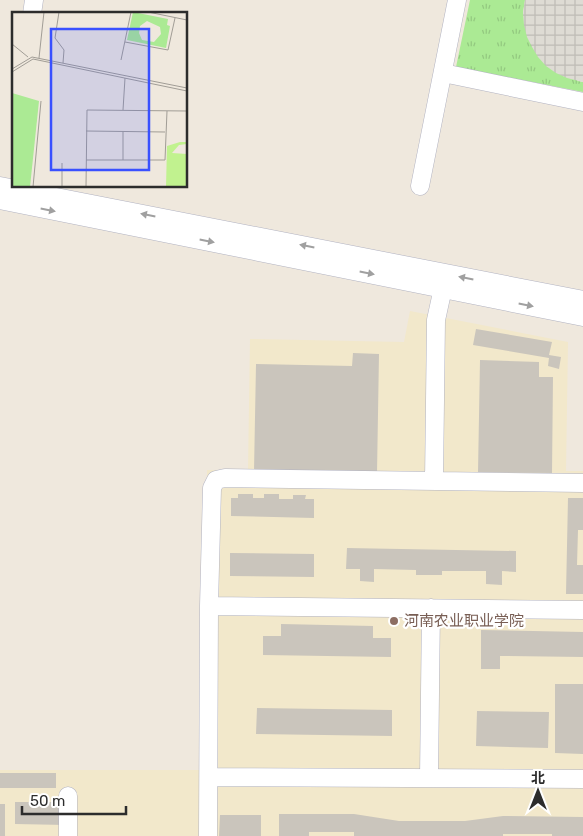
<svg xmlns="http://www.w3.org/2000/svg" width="583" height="836" font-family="Rubik,'Noto Sans SC',sans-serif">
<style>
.education{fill:#f2e8cb}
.grass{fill:url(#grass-tufts)}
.plaza{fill:url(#plaza-grid)}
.building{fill:#cac5bc}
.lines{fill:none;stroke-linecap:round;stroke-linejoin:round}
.minor-casing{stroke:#b1b2c1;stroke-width:19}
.minor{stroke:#fff;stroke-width:18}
.oneway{fill:#a0a0a0}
.education-dot{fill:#8d6e63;stroke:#fff;stroke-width:2}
.labels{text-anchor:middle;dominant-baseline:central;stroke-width:4.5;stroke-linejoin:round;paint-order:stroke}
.education-label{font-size:15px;fill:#785e54;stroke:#fff;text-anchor:start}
.inset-road{fill:none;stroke:#a19d96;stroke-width:1}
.view{fill:#3950ff;fill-opacity:0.15;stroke:#3950ff;stroke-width:2.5}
.inset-edge{fill:none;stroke:#2c2c2c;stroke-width:2.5}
</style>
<defs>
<pattern id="grass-tufts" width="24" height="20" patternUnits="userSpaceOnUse" patternTransform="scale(1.25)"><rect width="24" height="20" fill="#abea94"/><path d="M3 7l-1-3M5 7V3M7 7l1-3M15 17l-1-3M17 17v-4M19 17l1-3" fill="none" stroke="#93c980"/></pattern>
<pattern id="plaza-grid" width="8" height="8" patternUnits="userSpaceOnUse" patternTransform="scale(1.25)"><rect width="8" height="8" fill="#dedbd4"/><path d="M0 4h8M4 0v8" fill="none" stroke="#bfbcb6"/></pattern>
</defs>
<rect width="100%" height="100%" fill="#efe8dd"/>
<path class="education" d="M410,311l158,31 -2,129h17v365h-583v-66h203l4,-300h41l2,-131 154,3z"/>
<path class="grass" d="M470,0h55l-2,13 55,68 5,1v10l-127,-25z"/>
<path class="plaza" d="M525,0h58v82l-16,-4 -11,-5 -10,-7 -8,-9 -6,-10 -5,-10 -3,-12 -1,-12z"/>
<path class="building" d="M476,329l76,13 -3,13 12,2 -2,12 -11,-3 1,-8 -76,-13z
M353,353l26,1 -2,119 -123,-2 2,-107 96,2z
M480,360l59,2v15h14l-1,96 -74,-1z
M238,494h15v4h11v-4h15v5h14v-4h13l-1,4h9v19l-83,-2v-18h7z
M568,498h15v32h-5l-1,35h6v29h-17z
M347,548l169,3v21l-14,-1v14l-16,-1v-13h-44v4h-26v-5l-42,-1v13l-14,-1v-12h-14z
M230,553l84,1v23l-84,-1z
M281,624l92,2v12h18v19l-128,-2v-19h18z
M481,630l102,2v25l-83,-1v13h-19z
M555,684h28v70l-28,-1z
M257,708l135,2v26l-136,-2z
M477,711l72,1 -1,36 -72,-2z
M0,773h56v15h-56z
M15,802h52l-1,23 -51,-1z
M0,804h5v32h-5z
M279,814h75l45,7h66l38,-5 80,1v19h-31v-2h-49v2h-149v-4h-45v4h-30z
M220,815h41v21h-42z"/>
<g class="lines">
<g class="minor-casing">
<path id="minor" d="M32,14l2,-14
M443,73l140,29
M0,186l583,114
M420,186l37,-186
M0,200l583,117
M434,481l2,-161 7,-32
M209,606l374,4
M209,777l374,2
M429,778l2,-170
M68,796v40
M208,836l1,-230 3,-118 4,-8 9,-2 358,5"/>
</g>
<use href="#minor" class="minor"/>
</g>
<defs><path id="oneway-solid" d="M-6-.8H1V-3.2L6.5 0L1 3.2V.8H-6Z" transform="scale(1.25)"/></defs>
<g class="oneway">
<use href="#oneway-solid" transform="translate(48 210) rotate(11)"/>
<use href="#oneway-solid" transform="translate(148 215) rotate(-169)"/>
<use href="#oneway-solid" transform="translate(207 241) rotate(11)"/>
<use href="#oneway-solid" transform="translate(307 246) rotate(-169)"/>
<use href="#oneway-solid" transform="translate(367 273) rotate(11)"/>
<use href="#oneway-solid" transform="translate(466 278) rotate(-169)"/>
<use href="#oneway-solid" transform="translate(526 305) rotate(11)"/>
</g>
<circle class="education-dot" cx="394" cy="621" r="5"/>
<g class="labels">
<g class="education-label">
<text x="404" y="621">河南农业职业学院</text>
</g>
</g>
<g transform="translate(12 12)">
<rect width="175" height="175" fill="#efe8dd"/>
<path d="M121,0l35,7 -1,6 3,1 -4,22 -39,-8zM135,9l13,6 1,7 -7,8 -12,-2 -3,-7 1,-7z" fill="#abea94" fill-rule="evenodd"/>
<path d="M0,81l27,8 -9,86h-18z" fill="#abea94"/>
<path d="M168,130h7v2l-8,1 -7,8 15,1v33h-21l1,-41z" fill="#c1f28f"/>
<path class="inset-road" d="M47,0l-4,26 9,12 -1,13M136,0l39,8M113,30l43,8 7,-32M0,32l16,13M27,46l5,-46M109,48l10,-48M0,57l20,-12 155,31M0,60l21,-13 154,32M111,98l2,-32M74,119l79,1M74,148h79l2,-49M111,148v-29M50,151v24M21,175l8,-86M74,175l1,-77 100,1"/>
<path class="view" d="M39,17h98v141h-98z"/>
<rect width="175" height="175" class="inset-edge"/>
</g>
<g transform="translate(538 791)" stroke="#ffffff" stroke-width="4" paint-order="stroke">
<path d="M0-4L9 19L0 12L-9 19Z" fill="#2c2c2c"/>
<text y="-8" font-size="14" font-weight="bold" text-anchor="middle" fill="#2c2c2c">北</text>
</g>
<path d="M22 806v8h104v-8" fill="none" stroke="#2c2c2c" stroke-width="2.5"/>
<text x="30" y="806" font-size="15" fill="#2c2c2c" stroke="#ffffff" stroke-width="4" paint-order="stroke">50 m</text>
</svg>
